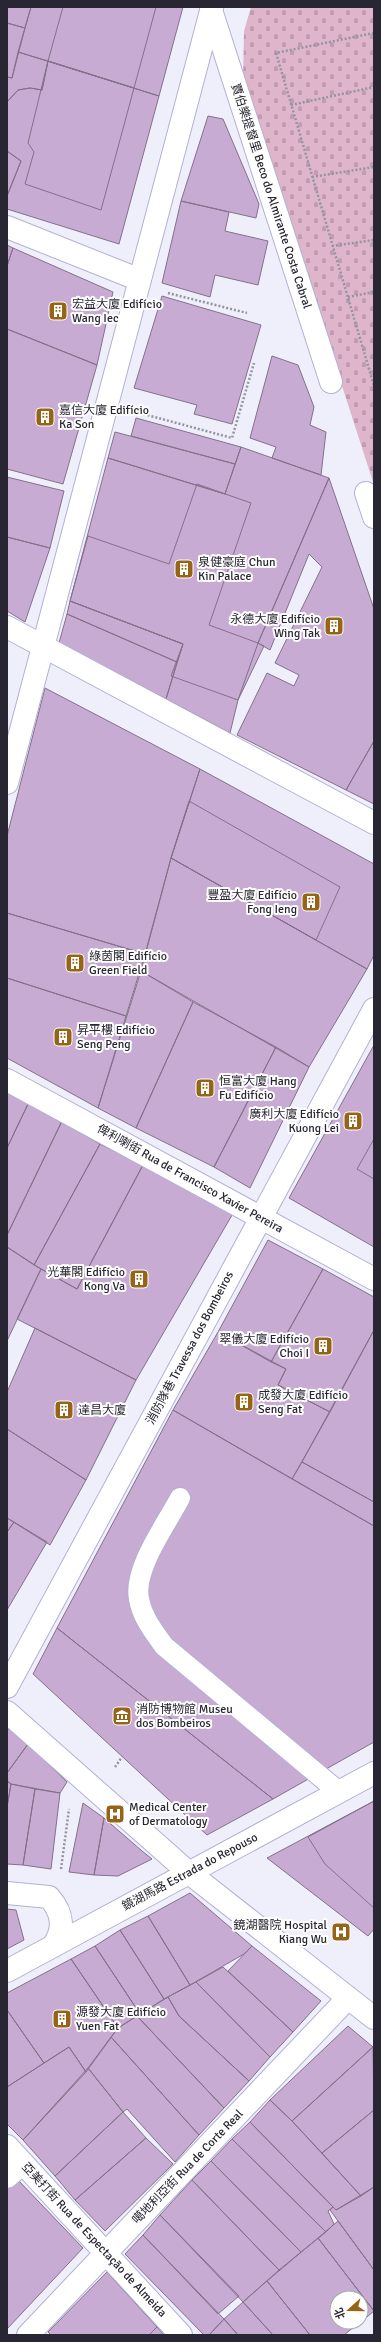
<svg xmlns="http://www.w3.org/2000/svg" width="381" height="2342" font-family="Signika,'Noto Sans SC',sans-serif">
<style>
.cemetery{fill:url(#cemetery-stones)}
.building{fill:#c8abd3;stroke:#83718a}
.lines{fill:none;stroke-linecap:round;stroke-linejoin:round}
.service-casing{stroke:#b2b1d1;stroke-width:22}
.pedestrian-casing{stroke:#b2b1d1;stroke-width:24}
.minor-casing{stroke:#b2b1d1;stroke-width:24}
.tertiary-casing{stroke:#b2b1d1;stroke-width:24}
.path{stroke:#9494a0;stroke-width:2.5;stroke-dasharray:2 2;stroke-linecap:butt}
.service{stroke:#fff;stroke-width:20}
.pedestrian{stroke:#fff;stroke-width:22}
.minor{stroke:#fff;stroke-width:22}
.tertiary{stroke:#fff;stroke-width:22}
.labels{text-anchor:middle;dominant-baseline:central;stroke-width:4;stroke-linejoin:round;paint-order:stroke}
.street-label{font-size:12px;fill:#272632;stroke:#fefefe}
.poi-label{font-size:12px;fill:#272632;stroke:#fefefe;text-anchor:start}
</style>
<defs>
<pattern id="cemetery-stones" width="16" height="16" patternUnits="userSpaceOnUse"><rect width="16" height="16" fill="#dfb5cb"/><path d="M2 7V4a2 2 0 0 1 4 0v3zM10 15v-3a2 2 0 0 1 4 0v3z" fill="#bf9caf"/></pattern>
</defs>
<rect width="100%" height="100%" fill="#efeffc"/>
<path class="cemetery" d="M251,7h123v478l-131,-406 1,-48z"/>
<path class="building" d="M7,7h24l-6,21 -18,-5z
M31,7h152l-24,89 -141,-44z
M63,7h93l-22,81 -86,-27z
M7,23l18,5 -13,50 -5,-1z
M18,52l30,9 -6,29 -12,-2 -12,2 -11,12v-25l5,1z
M48,61l111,35 -40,148 -112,-35v-13l14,-35 -14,-10v-49l11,-12 12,-2 12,2z
M48,61l86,27 -33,122 -76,-26 9,-32 -6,-9z
M208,116l15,3 36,85 -3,14 -75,-17z
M7,151l14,10 -14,35z
M181,201l48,11 -4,19 43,10 -10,44 -43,-10 -5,22 -48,-14z
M7,245l6,3 -6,18z
M13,248l100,44 -16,73 -90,-36v-63z
M162,296l99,29 -29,99 -38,-10 3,-9 -63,-17z
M7,329l90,36 -34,119 -56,-15z
M272,356l26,9 16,42 -4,18 16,7 -5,43 -49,-17 4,-11 -26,-9z
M136,418l105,29 -6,17 -104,-28z
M115,432l120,32 -10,30 -117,-36z
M241,447l88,31 -71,165 6,3 -26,54 -8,33 -64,-34 17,-55 -113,-43 38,-143 117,36z
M7,477l57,14 -14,57 -43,-11z
M329,478l45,131v132l-28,49 -109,-55 30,-62 27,13 5,-11 -24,-12 47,-96 -13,-13 -39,96 -12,-7z
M197,484l54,19 -42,122 49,18 -20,57 -67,-24 12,-32 -113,-43 18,-65 81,28z
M7,537l43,11 -25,74 -18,-11z
M70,601l113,43 -6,18 -110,-48z
M67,614l110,48 -11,37 -107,-56z
M45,688l155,81 -29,89 -26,96 -138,-41v-77z
M374,741v63l-28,-14z
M200,769l174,95v91l-7,14 -196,-111z
M189,801l151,86 -24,53 -145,-82z
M171,858l196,111 -58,98 -168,-96z
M7,913l138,41 -19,62 -119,-38z
M141,971l52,31 -57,126 -38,-20z
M7,978l119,38 -28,92 -91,-50z
M193,1002l83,45 -62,120 -78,-39z
M374,1045v202l-85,-49z
M276,1047l33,20 -59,121 -36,-21z
M7,1092l21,12 -21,44z
M28,1104l34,17 -55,114v-87z
M62,1121l38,23 -66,121 -27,-18v-12z
M374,1139v40l-17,-10z
M100,1144l43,21 -66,124 -43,-24z
M143,1165l92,45 -99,170 -119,-61 24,-50 36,20z
M268,1240l55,29 -52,93 -53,-30z
M7,1247l34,22 -34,72z
M323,1269l51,28v33l-44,82 -52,-27 8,-16 -15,-7z
M35,1328l101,52 -50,100 -79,-51v-37z
M374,1330v172l-72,-40z
M218,1332l68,37 -8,16 52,27 -38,67 -119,-69z
M173,1410l201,116v216l-101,57 -216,-171z
M7,1429l79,51 -36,65 -43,-27z
M302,1462l72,40v24l-82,-47z
M7,1518l7,4 -7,10z
M14,1522l33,20 -40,68v-78z
M57,1628l216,171 -66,36 -174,-161z
M11,1726l17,18 -21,29v-42z
M28,1744l39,38 -7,11 -49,-9 -4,-3v-8z
M7,1781l4,3 -4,23z
M11,1784l24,5 -12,76 -16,-1v-57z
M35,1789l25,4 -9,76 -28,-4z
M374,1801v128l-6,7 -101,-78z
M374,1801v107l-49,-44 -17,-27z
M83,1803l21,15 -10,57 -25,-3z
M104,1818l38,33 10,8 -34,17 -24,-1z
M190,1893l62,53 -8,8 -54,31 -42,-69z
M7,1909l9,1 8,30 -17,9z
M148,1916l42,69 -26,14 -44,-69z
M120,1930l44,69 -24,15 -45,-68z
M95,1946l45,68 -22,14 -47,-69z
M252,1946l69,55 -28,31 -65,-61z
M71,1959l47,69 -32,44 -17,-25 -25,16 -37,-53v-17z
M223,1967l70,65 -23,25 -74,-75z
M196,1982l74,75 -21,24 -70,-65 -11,-19z
M168,1997l11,19 70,65 -25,27 -87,-92z
M7,2010l37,53 -37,24z
M137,2016l87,92 -25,27 -88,-98 7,-9z
M348,2026l25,21 -81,74 -22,-21z
M111,2037l88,98 -24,27 -48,-53 -4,3 -35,-44z
M69,2047l17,25 -63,68 -16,-16v-37z
M373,2047l1,63 -52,43 -30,-32z
M88,2068l35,44 -68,64 -32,-36z
M270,2100l22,21 69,75 -25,14 -86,-88z
M374,2110v77l-13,9 -39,-43z
M123,2112l23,26 -71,62 -20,-24z
M250,2122l83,85 -5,4 6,13 -8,8 -94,-93z
M146,2138l27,26 -68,67 -30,-31z
M232,2139l94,93 -25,20 -90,-91z
M211,2161l90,91 -22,18 -87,-90z
M18,2180l65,68 -76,81v-140z
M192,2180l87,90 -36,32 -83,-87z
M374,2187v83l-44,-60 3,-3 3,3z
M160,2215l79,81 -21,18 -75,-79z
M338,2221l36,49v41l-56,-73z
M143,2235l81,84 -15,16h-5l-79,-81z
M318,2238l56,73 -13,11v-24h-24v24h23l-16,13h-34l-43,-54z
M107,2272l50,55 -8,8h-98l-3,-3z
M267,2281l43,54h-37l-30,-33z
M243,2302l30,33h-35l-14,-16z
M224,2319l14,16h-29z
M157,2327l7,8h-15z"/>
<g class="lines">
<g class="service-casing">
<path id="service" d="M180,1498c-14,27 -47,71 -41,101 3,18 15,33 25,47l175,146"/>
</g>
<g class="pedestrian-casing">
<path id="pedestrian" d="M211,10l120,372
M366,493l8,24"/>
</g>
<g class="minor-casing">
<path id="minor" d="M7,227l133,53
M7,783l205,-776
M7,1080l367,199
M7,1687l367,-678
M7,1893l42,4c14,16 16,32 4,49
M7,2146l174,189
M7,2177l16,-14
M28,2335l320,-337"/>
</g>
<g class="tertiary-casing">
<path id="tertiary" d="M7,627l367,196
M7,1712l181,160 186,146
M7,1971l367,-198"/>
</g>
<path class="path" d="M374,33l-98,20 98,333
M291,105l83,-18
M312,177l62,-10
M332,246l42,-6
M168,293l79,20
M348,297l26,-5
M136,412l96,26 22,-75
M115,1767l7,-10
M61,1869l8,-60"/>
<use href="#service" class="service"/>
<use href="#pedestrian" class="pedestrian"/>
<use href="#minor" class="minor"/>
<use href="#tertiary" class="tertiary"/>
</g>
<defs>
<g id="building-square" transform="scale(1)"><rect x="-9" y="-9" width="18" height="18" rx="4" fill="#956416" stroke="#fefefe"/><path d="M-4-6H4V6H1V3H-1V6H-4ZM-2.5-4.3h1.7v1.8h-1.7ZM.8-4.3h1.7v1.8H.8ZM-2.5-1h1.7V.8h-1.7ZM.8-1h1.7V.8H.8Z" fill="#fff"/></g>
<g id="museum-square" transform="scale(1)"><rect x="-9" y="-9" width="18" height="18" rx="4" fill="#956416" stroke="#fefefe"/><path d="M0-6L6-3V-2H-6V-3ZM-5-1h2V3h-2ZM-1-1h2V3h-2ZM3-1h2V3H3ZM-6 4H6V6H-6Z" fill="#fff"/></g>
<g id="hospital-square" transform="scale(1)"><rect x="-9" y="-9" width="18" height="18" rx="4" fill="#956416" stroke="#fefefe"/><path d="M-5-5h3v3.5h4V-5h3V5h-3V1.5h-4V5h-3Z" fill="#fff"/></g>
</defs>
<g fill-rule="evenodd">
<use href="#building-square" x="58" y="311"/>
<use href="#building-square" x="45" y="417"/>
<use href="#building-square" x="184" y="569"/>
<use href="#building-square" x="334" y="626"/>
<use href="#building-square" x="311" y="902"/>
<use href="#building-square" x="75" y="963"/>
<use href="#building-square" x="63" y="1037"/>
<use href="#building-square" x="205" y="1088"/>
<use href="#building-square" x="353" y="1121"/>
<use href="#building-square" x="139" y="1279"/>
<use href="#building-square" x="323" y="1346"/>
<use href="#building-square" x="244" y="1402"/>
<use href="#building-square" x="64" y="1410"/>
<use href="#museum-square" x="122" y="1716"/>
<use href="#hospital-square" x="115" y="1814"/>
<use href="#hospital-square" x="341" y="1932"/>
<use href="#building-square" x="62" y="2019"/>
</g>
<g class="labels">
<g class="street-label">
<text transform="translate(271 196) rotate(72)">賈伯樂提督里 Beco do Almirante Costa Cabral</text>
<text transform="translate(190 1179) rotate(29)">俾利喇街 Rua de Francisco Xavier Pereira</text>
<text transform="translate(190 1348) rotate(-62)">消防隊巷 Travessa dos Bombeiros</text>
<text transform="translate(190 1872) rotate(-28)">鏡湖馬路 Estrada do Repouso</text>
<text transform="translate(188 2167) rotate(-46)">噶地利亞街 Rua de Corte Real</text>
<text transform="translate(94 2240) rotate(47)">亞美打街 Rua de Espectação de Almeida</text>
</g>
<g class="poi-label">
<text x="72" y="304">宏益大廈 Edifício<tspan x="72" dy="14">Wang Iec</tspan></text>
<text x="59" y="410">嘉信大廈 Edifício<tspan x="59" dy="14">Ka Son</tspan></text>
<text x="198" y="562">泉健豪庭 Chun<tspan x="198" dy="14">Kin Palace</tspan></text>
<text x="320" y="619" text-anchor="end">永德大廈 Edifício<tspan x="320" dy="14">Wing Tak</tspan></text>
<text x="297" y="895" text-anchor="end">豐盈大廈 Edifício<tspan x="297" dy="14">Fong Ieng</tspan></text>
<text x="89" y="956">綠茵閣 Edifício<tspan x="89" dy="14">Green Field</tspan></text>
<text x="77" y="1030">昇平樓 Edifício<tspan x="77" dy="14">Seng Peng</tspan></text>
<text x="219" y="1081">恒富大廈 Hang<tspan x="219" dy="14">Fu Edifício</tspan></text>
<text x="339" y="1114" text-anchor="end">廣利大廈 Edifício<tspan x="339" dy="14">Kuong Lei</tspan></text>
<text x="125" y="1272" text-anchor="end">光華閣 Edifício<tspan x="125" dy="14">Kong Va</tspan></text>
<text x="309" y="1339" text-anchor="end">翠儀大廈 Edifício<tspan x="309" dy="14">Choi I</tspan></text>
<text x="258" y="1395">成發大廈 Edifício<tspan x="258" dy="14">Seng Fat</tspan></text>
<text x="78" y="1410">達昌大廈</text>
<text x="136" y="1709">消防博物館 Museu<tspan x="136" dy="14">dos Bombeiros</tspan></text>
<text x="129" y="1807">Medical Center<tspan x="129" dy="14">of Dermatology</tspan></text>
<text x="327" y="1925" text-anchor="end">鏡湖醫院 Hospital<tspan x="327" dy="14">Kiang Wu</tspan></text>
<text x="76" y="2012">源發大廈 Edifício<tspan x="76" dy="14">Yuen Fat</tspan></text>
</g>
</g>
<rect width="381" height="2342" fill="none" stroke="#272632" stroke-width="16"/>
<g transform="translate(349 2310) rotate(249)"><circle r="19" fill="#fefefe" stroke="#a8a8ac"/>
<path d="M0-3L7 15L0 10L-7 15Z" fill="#956416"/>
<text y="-6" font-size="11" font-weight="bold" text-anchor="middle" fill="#272632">北</text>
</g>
</svg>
